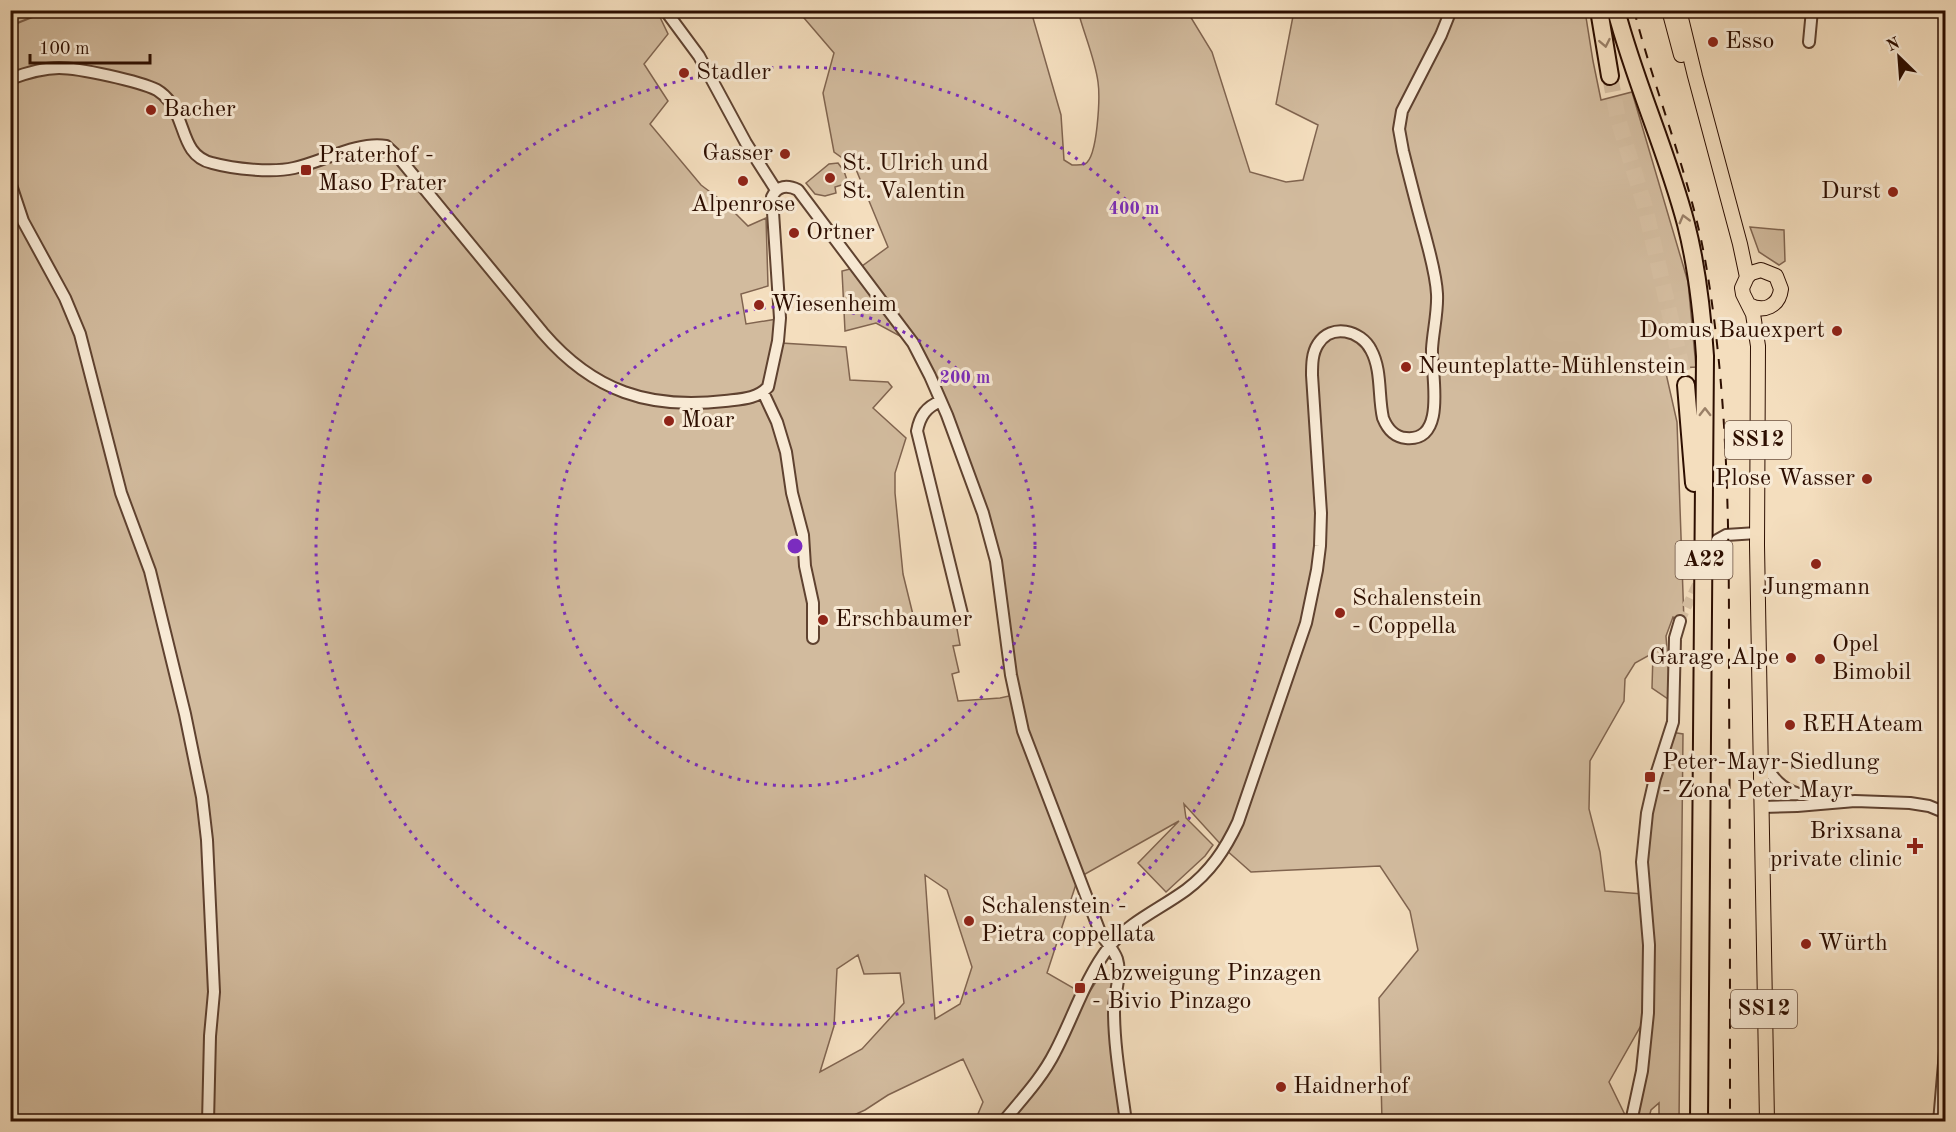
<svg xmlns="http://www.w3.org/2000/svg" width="1956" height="1132" font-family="'Old Standard TT',serif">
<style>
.green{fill:#d2bb9e;stroke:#80644f;stroke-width:1.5;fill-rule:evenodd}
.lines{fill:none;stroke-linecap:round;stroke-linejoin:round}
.stream{stroke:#7c604b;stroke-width:2}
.minor-tunnel{stroke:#d6bfa2;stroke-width:10;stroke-dasharray:10 5;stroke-linecap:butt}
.highway-tunnel{stroke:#d6bfa2;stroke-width:16;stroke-dasharray:16 8;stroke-linecap:butt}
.minor-casing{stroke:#5f4230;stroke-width:14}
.major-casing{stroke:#2d0e00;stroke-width:16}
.highway-casing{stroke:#2d0e00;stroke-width:20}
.minor{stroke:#f8ead5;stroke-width:10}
.major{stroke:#f4debe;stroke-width:14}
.highway{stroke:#f4debe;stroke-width:16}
.rail{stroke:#2d0e00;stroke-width:2;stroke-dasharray:10 10;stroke-linecap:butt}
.oneway{stroke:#9a8068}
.ring{fill:none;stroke:#7b2cbf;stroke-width:3;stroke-dasharray:3 6}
.poi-dot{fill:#8f2418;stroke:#f8ead5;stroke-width:2}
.labels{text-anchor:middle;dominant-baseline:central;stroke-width:6;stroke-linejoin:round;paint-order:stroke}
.shield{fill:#f8ead5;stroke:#6a5040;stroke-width:1.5}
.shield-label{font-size:22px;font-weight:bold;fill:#2d0e00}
.poi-label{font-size:24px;fill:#2d0e00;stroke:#f8ead5;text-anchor:start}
.centre{fill:#7b2cbf;stroke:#f8ead5;stroke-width:3}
.ring-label{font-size:18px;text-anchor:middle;font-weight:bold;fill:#7b2cbf;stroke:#f8ead5;stroke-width:6;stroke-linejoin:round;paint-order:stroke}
</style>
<rect width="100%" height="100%" fill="#f4debe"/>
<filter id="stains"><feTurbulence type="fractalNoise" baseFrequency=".00333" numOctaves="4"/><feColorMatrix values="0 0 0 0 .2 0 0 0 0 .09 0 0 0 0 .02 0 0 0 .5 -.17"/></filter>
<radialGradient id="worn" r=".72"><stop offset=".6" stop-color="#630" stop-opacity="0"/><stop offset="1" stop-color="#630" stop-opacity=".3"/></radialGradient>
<path class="green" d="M10,11h647l11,23 -24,30 24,37 -18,23 51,61 25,19 22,22 18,-8 2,68 -27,8 5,30 37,-6 -2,25 65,4 4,33 38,2 4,5 -19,21 33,30 -11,35v20l8,81 13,53 39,-9 5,27 -7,1 6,26 -7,2 6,27 42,-3 14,-3 -31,-182 -70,-170 -37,-20 -31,8 -3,-60 20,-5 26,-19 -33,-80 -21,-15 -11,-59 11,-40 -36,-42h233l30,104 3,45 8,5c4,0 10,0 13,-1 13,-7 15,-68 13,-82 -3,-23 -14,-48 -20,-71h109l25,41 38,120 36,10 17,-2 15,-55 -42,-21 18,-93h291l8,50 8,39 31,-8 56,190 8,85 -31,2 12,53 7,200 -11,-5 -7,19 5,65 -19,-13 1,-35 -18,10 -10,16 -1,22 -34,60 -1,48 11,43 5,39 38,3 4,-81 24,-81 12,2 -4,387h-20v-18l-8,7 -3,11h-17l16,-106 -38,67 19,39h-246l-3,-123 39,-48 -8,-39 -30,-45 -129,6 -26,-23 -41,-45 2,14 27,27 -8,11 -39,36 -28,-29 41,-42 -101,57 -31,95 40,23 14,-22 17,2 -3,17 11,128h-151l8,-19 -20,-43 -75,36 -23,15 -24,11h-830zM925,875l22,15 25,77 -12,37 -25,15zM858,955l6,19 36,-1 4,30 -42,46 -42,23 14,-46 3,-57z
M838,163l6,8 4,12 -13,4 1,6 -11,3 -10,-2 -9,-11 23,-19z
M1750,227l34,3 1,31 -6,4 -20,-13z"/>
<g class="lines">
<path class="stream" d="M10,26l40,-16"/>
<path class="minor-tunnel" d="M1680,621l21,-45"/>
<path class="highway-tunnel" d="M1610,76l8,43 27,88 41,178"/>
<g class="minor-casing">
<path id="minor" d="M665,10l34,46 47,87 30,47
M1809,42l3,-32
M10,79c16,-6 32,-11 49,-11 20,0 80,13 98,22 5,3 10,8 13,12 16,21 12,54 42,61 22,6 60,10 82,5 28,-6 64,-27 92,-22l14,13 143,174c50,58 106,77 182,68 16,-2 32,-2 43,-14l10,-46 2,-23 -8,-121c5,-12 16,-12 26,-7l115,153 17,33 17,39 36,98 13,48 15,114 12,56 77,201c5,9 14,18 17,27 5,16 -3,35 -3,51 0,38 7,74 12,112
M10,182l13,39 42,77 15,36 41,159 29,78 35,143 17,83 5,43 7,152 -4,44 -2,86
M763,392l14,30 9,30 6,41 11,42 2,31 8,37v35
M941,401c-15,6 -21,15 -24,30l45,183
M1717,540l9,-5 31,-2
M1761,760c11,15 17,27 35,33
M1762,795l37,-1 28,5
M1762,807l35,-1 58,-5 55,2 19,3 17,7
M1003,1122c18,-22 39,-44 52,-70 18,-34 30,-74 54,-105 20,-25 51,-38 77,-57 24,-18 39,-40 52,-68l68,-199 11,-53 3,-24 1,-33 -9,-138c0,-10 0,-22 6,-31 13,-21 43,-14 53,6 11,20 7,46 12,68 4,10 11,19 23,20 42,4 25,-65 26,-89 1,-18 6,-37 5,-55 -1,-20 -7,-39 -12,-59 -8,-28 -15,-56 -22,-84l-4,-22 3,-18 39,-76 10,-25
M1631,1122l11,-51 6,-58 1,-68 -7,-83 5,-49 8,-35 18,-56 2,-84 5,-17
M1939,1122l7,-82"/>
</g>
<g class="major-casing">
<path id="major" d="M1669,10l12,45
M1679,10l16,66 45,168 7,33
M1749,305c15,8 30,1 32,-16l-5,-13 -15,-6 -10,3 -4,4 -5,11 1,6 10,20 5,32 -1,199 10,577"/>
</g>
<g class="highway-casing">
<path id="highway" d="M1599,10l11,66
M1616,10c19,73 51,141 70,214 11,43 16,87 19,132l-6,766
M1686,385l8,98"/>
</g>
<use href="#minor" class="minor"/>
<use href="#major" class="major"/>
<use href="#highway" class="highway"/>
<path class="rail" d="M1634,10c22,86 57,168 72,255 24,140 23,281 23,422 1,145 1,290 1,435"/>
</g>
<defs><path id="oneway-chevron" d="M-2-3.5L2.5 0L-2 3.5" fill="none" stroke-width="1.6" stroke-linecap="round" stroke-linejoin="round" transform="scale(1.5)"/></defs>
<g class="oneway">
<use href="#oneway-chevron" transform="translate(1605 43) rotate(79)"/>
<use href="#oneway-chevron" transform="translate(1684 219) rotate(-105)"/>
<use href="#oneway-chevron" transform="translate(1705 412) rotate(-90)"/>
</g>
<g class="ring">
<circle cx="795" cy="546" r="240"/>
<circle cx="795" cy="546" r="479"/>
</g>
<g class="poi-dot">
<circle cx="1713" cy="42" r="6"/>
<circle cx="684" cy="73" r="6"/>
<circle cx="151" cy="110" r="6"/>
<circle cx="785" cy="154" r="6"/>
<rect x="300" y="164" width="12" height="12" rx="3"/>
<circle cx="830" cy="178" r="6"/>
<circle cx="743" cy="181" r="6"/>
<circle cx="1893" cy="192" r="6"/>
<circle cx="794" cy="233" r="6"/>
<circle cx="759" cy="305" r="6"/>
<circle cx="1837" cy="331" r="6"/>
<circle cx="1406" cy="367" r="6"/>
<circle cx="669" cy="421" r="6"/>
<circle cx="1867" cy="479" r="6"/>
<circle cx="1816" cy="564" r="6"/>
<circle cx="1340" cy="613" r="6"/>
<circle cx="823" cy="620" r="6"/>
<circle cx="1791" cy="658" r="6"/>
<circle cx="1820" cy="659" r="6"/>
<circle cx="1790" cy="725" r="6"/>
<rect x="1644" y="771" width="12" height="12" rx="3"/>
<path d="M1912 837h6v6h6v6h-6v6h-6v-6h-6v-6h6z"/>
<circle cx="969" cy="921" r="6"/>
<circle cx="1806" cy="944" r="6"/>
<rect x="1074" y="982" width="12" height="12" rx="3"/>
<circle cx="1281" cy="1087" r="6"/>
</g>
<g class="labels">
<g class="shield">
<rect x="1725" y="421" width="66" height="38" rx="4.5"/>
<rect x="1675.5" y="541" width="57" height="38" rx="4.5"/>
<rect x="1731" y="990" width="66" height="38" rx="4.5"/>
</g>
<g class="shield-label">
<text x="1758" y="440">SS12</text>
<text x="1704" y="560">A22</text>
<text x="1764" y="1009">SS12</text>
</g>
<g class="poi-label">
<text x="1725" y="42">Esso</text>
<text x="696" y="73">Stadler</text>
<text x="163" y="110">Bacher</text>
<text x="773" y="154" text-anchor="end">Gasser</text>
<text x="318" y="156">Praterhof -<tspan x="318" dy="28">Maso Prater</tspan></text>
<text x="842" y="164">St. Ulrich und<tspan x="842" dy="28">St. Valentin</tspan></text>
<text x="1881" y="192" text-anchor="end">Durst</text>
<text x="743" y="205" text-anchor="middle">Alpenrose</text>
<text x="806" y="233">Ortner</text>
<text x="771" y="305">Wiesenheim</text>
<text x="1825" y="331" text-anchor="end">Domus Bauexpert</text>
<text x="1418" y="367">Neunteplatte-Mühlenstein</text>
<text x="681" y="421">Moar</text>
<text x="1855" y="479" text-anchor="end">Plose Wasser</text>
<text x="1816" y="588" text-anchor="middle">Jungmann</text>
<text x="1352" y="599">Schalenstein<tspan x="1352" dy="28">- Coppella</tspan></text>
<text x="835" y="620">Erschbaumer</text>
<text x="1832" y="645">Opel<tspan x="1832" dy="28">Bimobil</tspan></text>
<text x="1779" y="658" text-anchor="end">Garage Alpe</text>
<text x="1802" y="725">REHAteam</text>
<text x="1662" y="763">Peter-Mayr-Siedlung<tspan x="1662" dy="28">- Zona Peter Mayr</tspan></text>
<text x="1902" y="832" text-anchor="end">Brixsana<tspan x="1902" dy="28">private clinic</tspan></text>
<text x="981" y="907">Schalenstein -<tspan x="981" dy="28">Pietra coppellata</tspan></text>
<text x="1818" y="944">Würth</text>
<text x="1092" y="974">Abzweigung Pinzagen<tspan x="1092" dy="28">- Bivio Pinzago</tspan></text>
<text x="1293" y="1087">Haidnerhof</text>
</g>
</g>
<circle cx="795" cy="546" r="9" class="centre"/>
<g class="ring-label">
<text x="1134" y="214">400 m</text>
<text x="965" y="383">200 m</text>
</g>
<rect width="1956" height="1132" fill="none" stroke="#f4debe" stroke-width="36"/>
<rect x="12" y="12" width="1932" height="1108" fill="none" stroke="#2d0e00" stroke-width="3"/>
<rect x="18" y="18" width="1920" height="1096" fill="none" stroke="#2d0e00" stroke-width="1.5"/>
<g transform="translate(1899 57) rotate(335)" stroke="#f8ead5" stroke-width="4.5" paint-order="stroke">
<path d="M0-4.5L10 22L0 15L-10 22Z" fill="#2d0e00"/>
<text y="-9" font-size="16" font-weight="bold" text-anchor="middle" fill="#2d0e00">N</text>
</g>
<path d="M30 54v9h120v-9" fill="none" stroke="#2d0e00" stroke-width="3"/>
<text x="39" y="54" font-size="18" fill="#2d0e00" stroke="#f8ead5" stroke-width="4.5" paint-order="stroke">100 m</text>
<rect width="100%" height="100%" filter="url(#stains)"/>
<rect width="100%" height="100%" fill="url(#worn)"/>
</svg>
